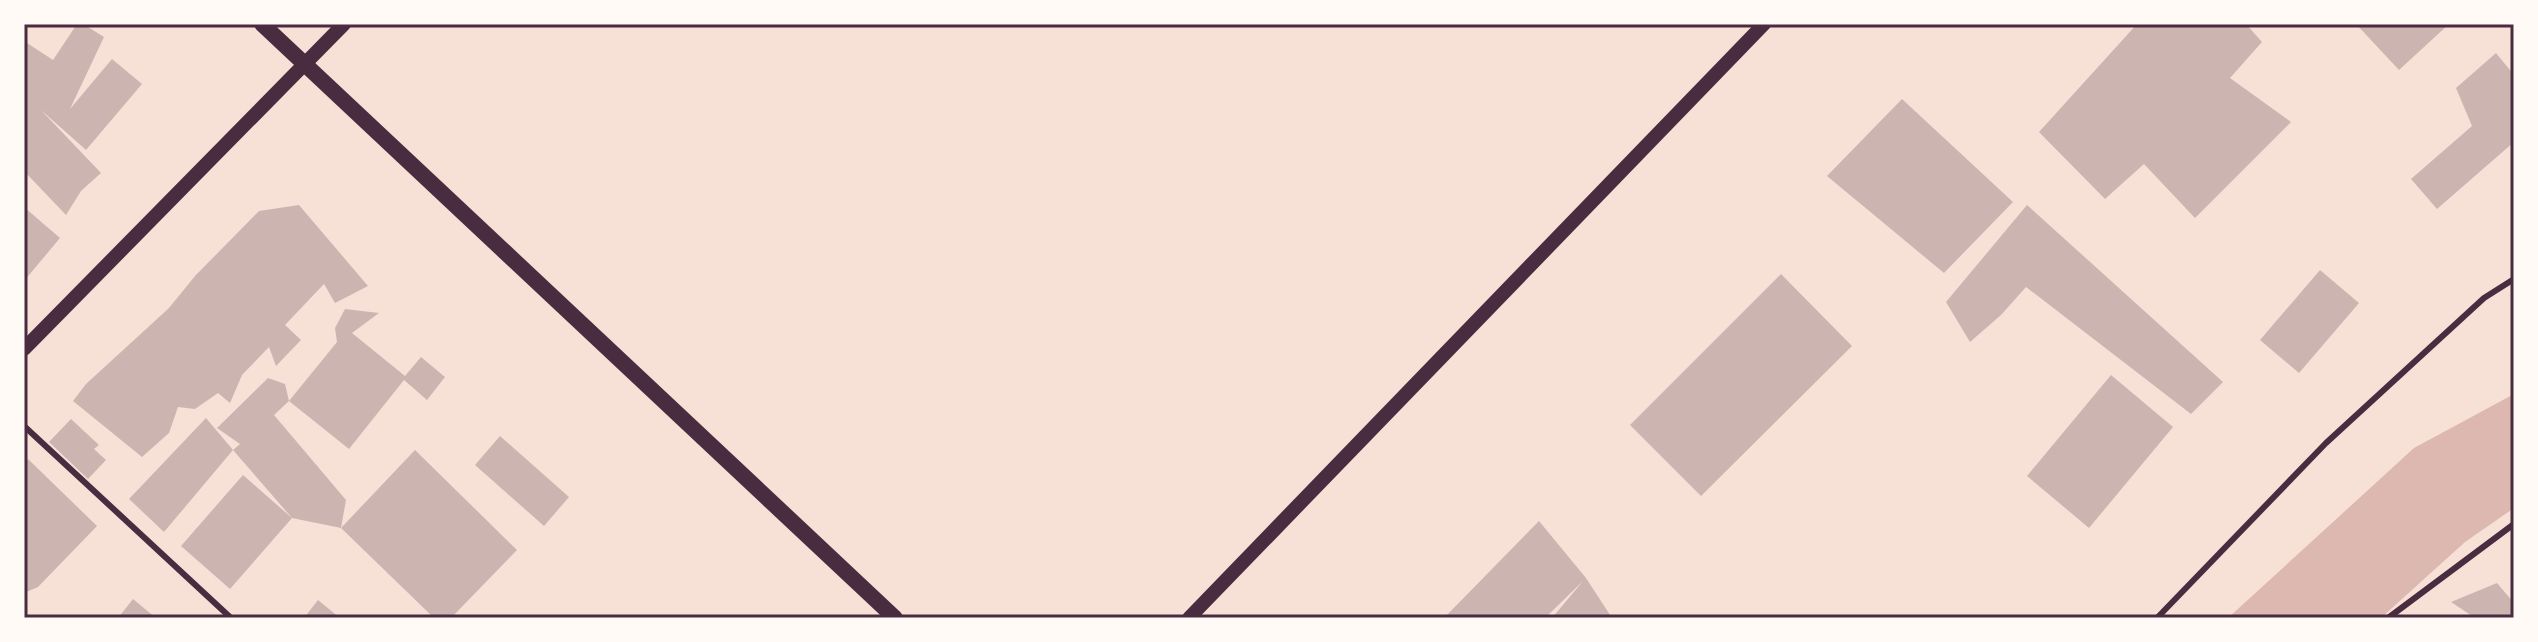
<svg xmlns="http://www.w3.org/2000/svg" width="2538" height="642" font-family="Lato,sans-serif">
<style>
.water{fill:#dcb8b0}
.building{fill:#ccb4b1}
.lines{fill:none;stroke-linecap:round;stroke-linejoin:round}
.service{stroke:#4a2c40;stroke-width:6}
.tertiary{stroke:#4a2c40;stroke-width:14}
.secondary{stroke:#4a2c40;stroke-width:16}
.neatline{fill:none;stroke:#4a2c40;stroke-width:3}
</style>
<rect width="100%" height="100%" fill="#f7e1d7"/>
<path class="water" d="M2514,394v114l-49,34 -84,76h-153l186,-170z"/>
<path class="building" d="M77,24h6l21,13 -34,72 42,-50 30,25 -56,66 -45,-40 60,63 -20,18 -15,24 -42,-44v-130l29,19z
M2137,24h109l16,18 -32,36 61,44 -96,96 -51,-54 -39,35 -66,-67z
M2356,24h93l-50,46z
M2496,53l18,22v67l-77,67 -26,-30 61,-53 -16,-38z
M1902,99l111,103 -69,71 -117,-97z
M299,205l69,81 -33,17 -11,-19 -39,41 16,15 -25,26 -7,-19 -27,28 -12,28 -12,-10 -23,16 -17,-2 -9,26 -27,24 -69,-56 13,-17 83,-76 26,-32 64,-65z
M2027,205l196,177 -32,32 -165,-127 -25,28 -31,27 -24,-40z
M24,207l36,31 -36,43z
M2320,270l39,33 -60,70 -39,-33z
M1781,274l71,72 -151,150 -71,-71z
M345,309l34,4 -27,20 53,43 16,-19 24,20 -18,23 -23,-20 -55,69 -60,-48 48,-59 -2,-14z
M2111,375l62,52 -84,101 -62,-52z
M268,378l17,6 4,17 -15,14 72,85 -5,28 74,-78 102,100 -66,68h-17l-93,-90 -49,-10 -59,-68 7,-6 -23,-16z
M206,418l27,32 -69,82 -35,-33z
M71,419l28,26 -5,4 12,11 -18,19 -39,-37z
M500,436l69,61 -25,29 -69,-61z
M28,459l69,67 -59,61 -14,6v-128z
M243,475l49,43 -62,71 -49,-43z
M1539,521l47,57 26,40h-60l31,-37 -38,37h-101z
M2497,583l17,20v15h-39l-24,-16z
M133,599l23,19h-38z
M318,600l22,18h-36z"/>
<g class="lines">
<path class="service" d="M24,426l207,192
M2157,618l169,-175 158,-145 30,-19
M2388,618l126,-94"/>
<path class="tertiary" d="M24,349l320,-325
M1189,618l575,-594"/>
<path class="secondary" d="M262,24l633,594"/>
</g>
<rect width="2538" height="642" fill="none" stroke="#fffaf5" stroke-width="52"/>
<rect x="26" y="26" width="2486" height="590" class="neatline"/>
</svg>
